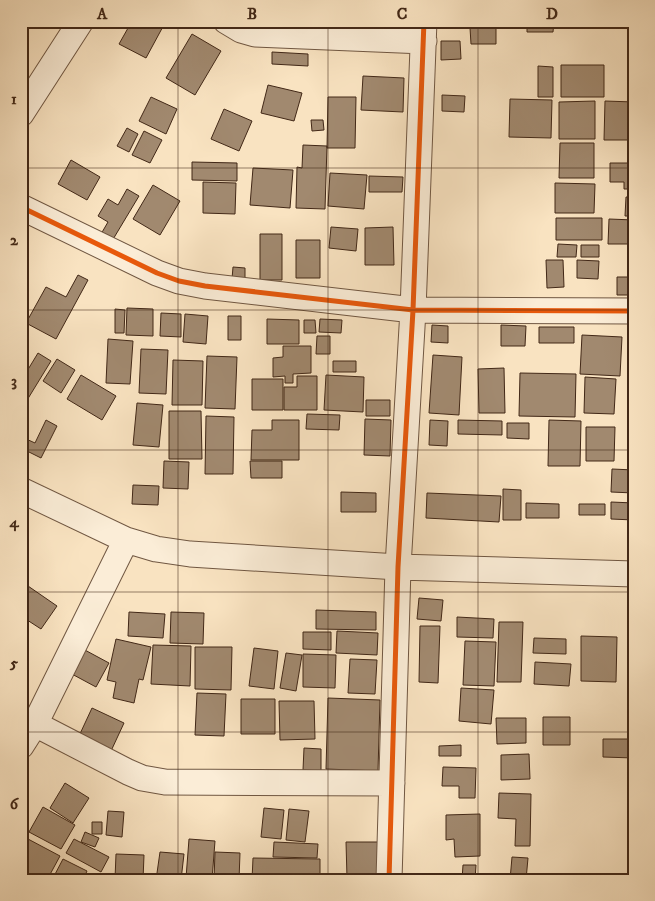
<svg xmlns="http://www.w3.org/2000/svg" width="655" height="901" font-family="'IM FELL DW Pica',serif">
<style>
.building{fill:#a1896f;stroke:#422817}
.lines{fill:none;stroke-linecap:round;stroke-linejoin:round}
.minor-casing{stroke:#705742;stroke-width:27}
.minor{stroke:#fbedd7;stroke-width:25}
.cycleway-casing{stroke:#fbedd7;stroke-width:8}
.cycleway{stroke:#e8590c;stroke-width:5}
.grid{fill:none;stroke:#422817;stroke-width:1;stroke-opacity:0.55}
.neatline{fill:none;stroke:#422817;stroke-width:2}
.grid-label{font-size:16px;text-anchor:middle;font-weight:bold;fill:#422817}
</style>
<rect width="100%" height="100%" fill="#f9e3c1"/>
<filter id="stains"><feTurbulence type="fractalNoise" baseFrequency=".004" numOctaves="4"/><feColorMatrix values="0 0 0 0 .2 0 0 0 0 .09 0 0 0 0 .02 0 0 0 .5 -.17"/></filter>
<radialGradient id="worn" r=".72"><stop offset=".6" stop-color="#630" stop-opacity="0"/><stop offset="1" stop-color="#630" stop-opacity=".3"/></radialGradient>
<path class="building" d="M132,21h34l-20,37 -27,-14z
M527,21h27l-1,11h-26z
M608,21h26v4l-26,-1z
M496,27v17h-25l-1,-16z
M192,34l29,17 -26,44 -29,-17z
M441,41h19l1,18 -20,1z
M272,52l36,2v12l-36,-2z
M561,65h43v32h-43z
M538,66l15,1v30h-15z
M363,76l41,2 -1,34 -42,-2z
M268,85l34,8 -8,28 -33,-8z
M442,95l23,1 -1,16 -22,-1z
M151,97l26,12 -11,25 -27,-13z
M328,97h28l-1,51h-28z
M510,99l42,1 -1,38 -42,-1z
M595,101v38h-36v-37z
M605,101l29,1v38h-30z
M224,109l28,12 -13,30 -28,-12z
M311,120h12l1,10 -12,1z
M127,128l11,6 -9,18 -12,-6z
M144,131l18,9 -12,23 -18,-8z
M560,143h34v35h-35z
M303,145l24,1 -2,63 -29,-1 1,-41 5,1z
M71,160l29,17 -13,23 -29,-16z
M192,162l45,1v18l-45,-1z
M610,163h24v26h-10v-7h-14z
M253,168l40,2 -3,38 -40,-3z
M330,173l37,2 -3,34 -36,-3z
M369,176l34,1 -1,15h-33z
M203,182l33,1 -1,31 -32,-1z
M555,183l40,1 -1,29h-39z
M153,185l27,16 -20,34 -27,-16z
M127,189l12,7 -27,45 -11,-7 7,-12 -10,-6 10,-17 10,6z
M626,197h8v19h-9z
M556,218h46v22h-46z
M609,219l25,1v24h-26z
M331,227l27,2 -2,22 -27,-3z
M393,227l1,38h-29v-37z
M260,234h22v46h-22z
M296,240h24v38h-24z
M558,244l19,1 -1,12h-19z
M581,245h18v12h-18z
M546,260h17l1,27 -17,1z
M577,260l22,1 -1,18 -21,-1z
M233,267l12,1v12l-13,-1z
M78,275l10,5 -32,59 -30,-16 20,-36 20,10z
M617,277h17v18h-17z
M127,308l26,1v27l-27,-1z
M115,309l10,1 -1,23h-9z
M161,313l20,1v23l-21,-1z
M185,314l23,2 -2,28 -23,-2z
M228,316h13v24h-13z
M267,319l32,1v24h-32z
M320,319l22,1 -1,13 -22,-1z
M304,320h11l1,13h-12z
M432,325l16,1v17l-17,-1z
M501,325l25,1 -1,20h-24z
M539,327h35v16h-35z
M629,328h5v20h-6z
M582,335l40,2 -2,39 -40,-2z
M317,336h13v18h-14z
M108,339l25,2 -3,43 -24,-1z
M283,346h28v27l-18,1v9h-8v-7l-12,1v-19l10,-1z
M141,349l27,1 -2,44 -27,-1z
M38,353l13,8 -30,49v-29z
M433,355l29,2 -3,58 -30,-2z
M207,356l30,1 -2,52 -30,-1z
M57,359l18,11 -14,23 -18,-12z
M173,360l30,1 -1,44h-30z
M21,361l6,3 -6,9z
M333,361h23v11h-23z
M504,368l1,45h-26l-1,-44z
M520,373l56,1 -1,43 -56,-1z
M81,375l35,21 -14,24 -35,-21z
M326,375l38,2 -1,35 -39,-2z
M628,375h6v20h-6z
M297,376h20v34h-33v-23h13z
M585,377l31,2 -2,35 -30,-1z
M252,379h31v31h-31z
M366,400h24v16h-24z
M137,403l26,2 -4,42 -26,-2z
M169,411h32l1,48h-33z
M307,414l33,1 -1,15 -33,-1z
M206,416l28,1 -1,57h-28z
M365,419l26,1 -1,36 -26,-1z
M46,420l11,6 -16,32 -20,-10v-5l3,-5 11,5z
M272,420h27v40h-48l1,-30h20z
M430,420l18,1 -1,25 -18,-1z
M458,420l44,1v14l-44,-1z
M549,420l32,1 -1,45h-32z
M507,423h22v16l-22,-1z
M586,427h29l-1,34h-28z
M164,461l25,1 -1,27 -25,-1z
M250,461h32v17h-31z
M612,469l22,1v23l-23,-1z
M133,485l26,1 -1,19 -26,-1z
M503,489l18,1v30h-18z
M341,492l35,1v19h-35z
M427,493l74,3 -2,26 -73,-4z
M611,502l23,1v17l-23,-1z
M526,503l33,1v14h-33z
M579,504h26v11h-26z
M28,586l29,20 -16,23 -20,-13v-21z
M419,598l24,2 -2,21 -24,-2z
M316,610l60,2v18l-60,-1z
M129,612l36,2 -2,24 -35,-2z
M171,612l33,1 -1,31 -33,-1z
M632,616h2v35h-5z
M457,617l37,2 -1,19 -36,-1z
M499,622h24l-2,60h-24z
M420,626h20l-2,57 -19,-1z
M337,631l41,2 -1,22 -41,-2z
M303,632h28v18l-28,-1z
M581,636l36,1 -1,45 -35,-1z
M534,638l32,1v15l-33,-1z
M116,639l35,8 -8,33 -4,-1 -5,24 -21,-5 3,-16 -9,-2z
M465,641l31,1 -2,44 -31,-1z
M153,645l38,1 -1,40 -39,-2z
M195,647h37l-1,43 -36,-1z
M254,648l24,3 -4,38 -25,-3z
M83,649l26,14 -13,24 -26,-14z
M286,653l16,2 -6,36 -16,-3z
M303,654l33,1 -1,33 -32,-1z
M350,659l27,1 -2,34 -27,-1z
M535,662l36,2 -2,22 -35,-2z
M632,672h2v20h-2z
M461,688l33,2 -3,34 -32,-3z
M197,693l29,1 -2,42 -29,-1z
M328,698l52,2 -2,71 -52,-2z
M241,699h34v35h-34z
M279,701h35l1,38 -35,1z
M92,708l32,15 -13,28 -32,-15z
M631,708h3v25h-3z
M543,717h27v28h-27z
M496,718h30v25l-29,1z
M603,739h31v19l-31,-1z
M461,745v11h-22v-10z
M304,748l17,1v22l-18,-1z
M529,754l1,25 -29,1v-25z
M443,767l33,1 -1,30h-16v-12h-17z
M65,783l24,15 -16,25 -23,-15z
M499,793l32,1 -1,52h-15l1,-27 -18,-1z
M43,807l32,18 -14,24 -32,-17z
M264,808l20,2 -3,29 -20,-2z
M289,809l20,2 -4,31 -19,-2z
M108,811l16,1 -2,25 -16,-2z
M480,814v42l-25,1 -1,-18 -8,1v-25z
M21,817l7,4 -7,12z
M92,822h10v12h-10z
M85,832l14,6 -4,9 -14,-5z
M28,839l32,17 -13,24h-16l-10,-6v-22z
M74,839l35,18 -8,15 -35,-19z
M189,839l26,2 -3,39 -26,-2z
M274,842l44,2 -1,14 -44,-1z
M346,842h33l1,36h-33z
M160,852l24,2 -3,26h-25z
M215,852l25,1 -1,27h-25z
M116,854l28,1 -1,25 -28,-1z
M512,857l16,1 -2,22h-16z
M253,858l67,1v21h-68z
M63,859l24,12 -4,9h-31z
M463,865h13l-1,15h-13z"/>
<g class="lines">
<g class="minor-casing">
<path id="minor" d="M226,21l15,9 14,4 169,7
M21,114l60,-93
M21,207l136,66 22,8 26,5 208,24 221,1
M21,490l105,50 30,9 34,5 208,13 236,7
M35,724l93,48 14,6 23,4 227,1
M21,746l14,-22 91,-184
M389,880l9,-313 15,-257 11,-289"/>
</g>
<use href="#minor" class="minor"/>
<g class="cycleway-casing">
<path id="cycleway" d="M21,207l136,66 22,8 26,5 208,24 221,1
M389,880l9,-313 15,-257 11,-289"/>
</g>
<use href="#cycleway" class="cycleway"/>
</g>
<path class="grid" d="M178,21v859M328,21v859M478,21v859M21,168h613M21,310h613M21,450h613M21,592h613M21,732h613"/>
<rect width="655" height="901" fill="none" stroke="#f9e3c1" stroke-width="55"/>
<rect x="28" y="28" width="600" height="846" class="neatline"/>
<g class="grid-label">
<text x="102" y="19">A</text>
<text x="252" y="19">B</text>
<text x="402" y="19">C</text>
<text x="552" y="19">D</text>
<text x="14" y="104">1</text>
<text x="14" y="245">2</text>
<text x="14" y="386">3</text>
<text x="14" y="527">4</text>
<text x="14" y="668">5</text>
<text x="14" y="809">6</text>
</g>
<rect width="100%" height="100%" filter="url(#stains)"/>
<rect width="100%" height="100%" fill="url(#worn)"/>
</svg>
